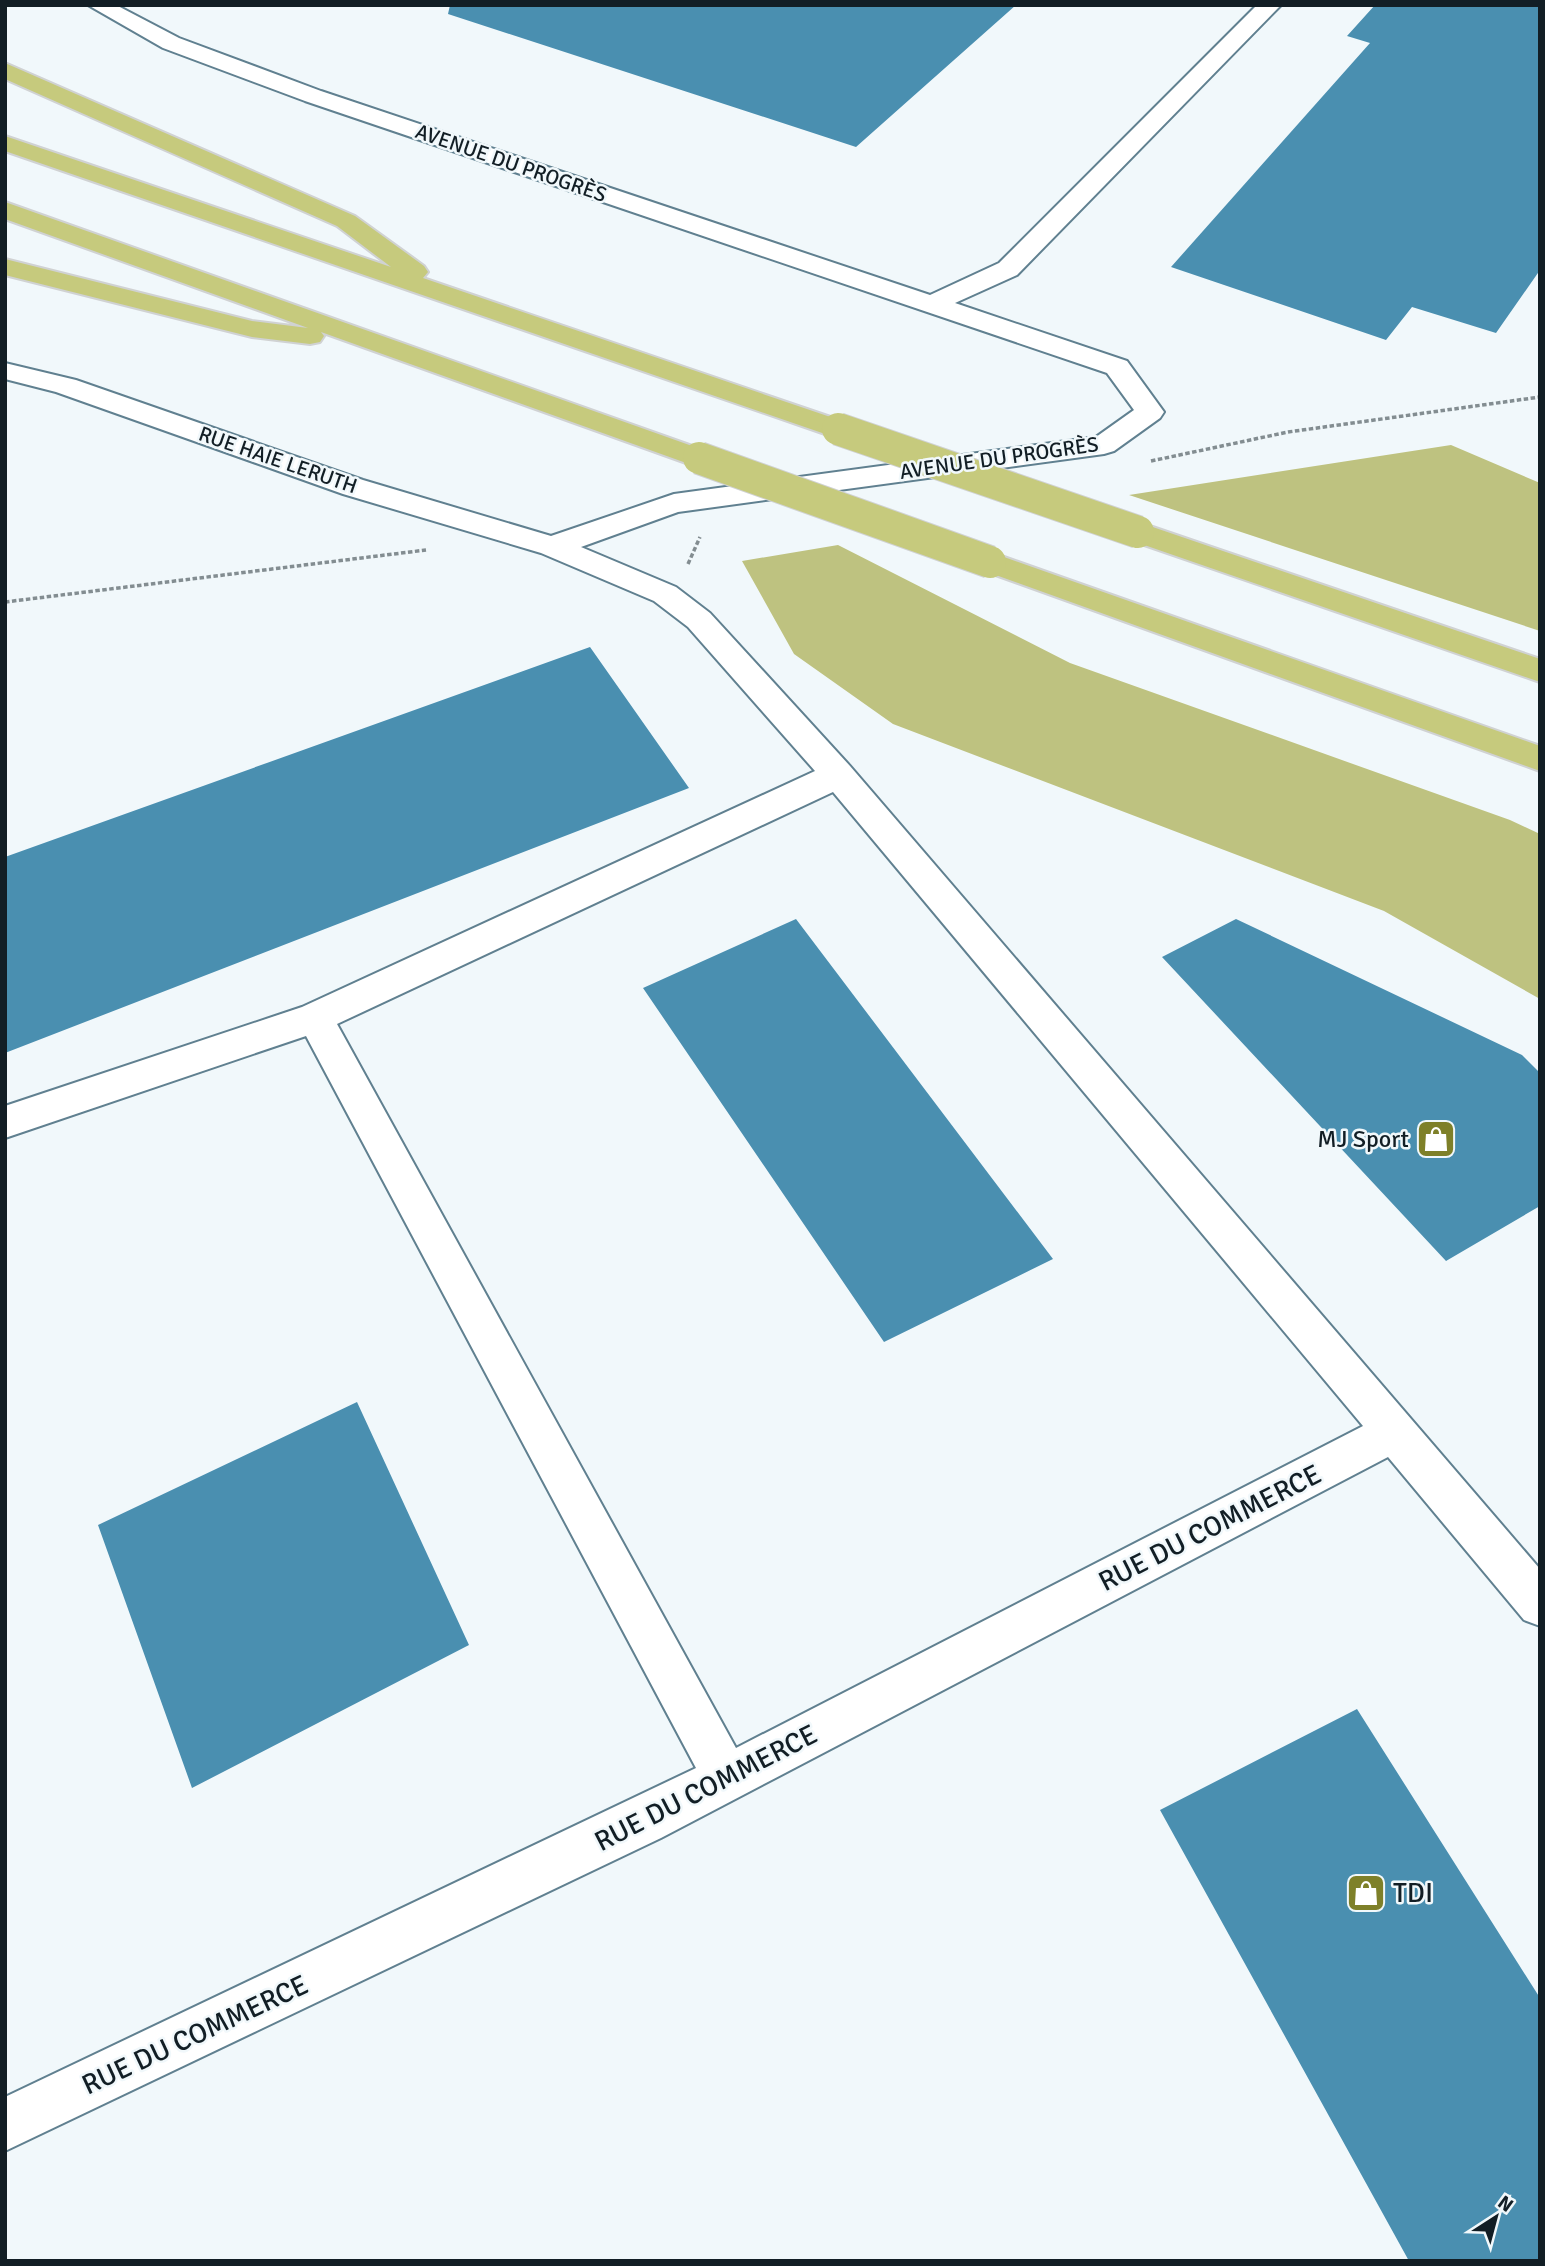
<svg xmlns="http://www.w3.org/2000/svg" width="1545" height="2266" font-family="Signika,sans-serif">
<style>
.forest{fill:#bec280}
.building{fill:#4a8fb0}
.lines{fill:none;stroke-linecap:round;stroke-linejoin:round}
.minor-casing{stroke:#608090;stroke-width:4}
.highway-casing{stroke:#d0d2d3;stroke-width:4}
.path{stroke:#838d91;stroke-width:3.5;stroke-dasharray:4.5 2.5;stroke-linecap:butt}
.minor{fill:#fff;fill-rule:evenodd}
.highway{fill:#c6ca7d;fill-rule:evenodd}
.highway-bridge-casing{stroke:#d0d2d3;stroke-width:34;stroke-linecap:butt}
.highway-bridge{stroke:#c6ca7d;stroke-width:32}
.labels{text-anchor:middle;dominant-baseline:central;stroke-width:5;stroke-linejoin:round;paint-order:stroke}
.far-street-label{font-size:21px;fill:#121e25;stroke:#f1f8fb}
.poi-label{font-size:24px;fill:#121e25;stroke:#f1f8fb;text-anchor:end}
.near-street-label{font-size:28px;fill:#121e25;stroke:#f1f8fb}
.near-poi-label{font-size:28px;fill:#121e25;stroke:#f1f8fb;text-anchor:start}
</style>
<rect width="100%" height="100%" fill="#f1f8fb"/>
<path class="forest" d="M1451,445l89,38v148l-411,-136z
M838,545l232,118 440,157 30,14v165l-156,-88 -491,-187 -99,-70 -52,-93z"/>
<path class="building" d="M450,5h566l-160,142 -408,-133z
M1375,5h165v265l-44,63 -84,-26 -26,33 -215,-73 199,-224 -23,-7z
M590,647l99,141 -684,265v-196z
M796,919l257,340 -169,83 -241,-354z
M1236,919l286,136 18,18v133l-94,55 -284,-304z
M357,1402l112,243 -277,143 -94,-263z
M1357,1709l183,289v263h-131l-249,-451z"/>
<g class="lines">
<g class="minor-casing">
<path id="minor" d="M88,5h28l63,33 142,53 609,204 69,-32 258,-258h24l-264,270 -62,28 172,58 37,51 -4,6 -46,33 -10,3 -426,58 -97,35 95,40 34,26 140,153 690,803v57l-16,-6 -136,-163 -727,381 -656,313v-54l691,-329 -390,-732 -301,102v-32l297,-99 513,-236 -127,-144 -34,-26 -113,-48 -198,-59 -287,-102 -51,-13v-16l71,17 287,100 188,56 123,-42 422,-57 38,-27 -27,-37 -802,-272 -142,-53zM833,792l530,634 -627,322 -399,-724z"/>
</g>
<g class="highway-casing">
<path id="highway" d="M5,63l350,153 69,50 4,6 -5,6 425,145 4,6 -4,6 -10,3 -10,-3 -823,-284v-15l386,131 -54,-41 -332,-147z
M5,202l704,250 4,6 -4,6 -10,3 -10,-3 -368,-132 3,4 -4,6 -10,2 -58,-7 -247,-62v-16l247,62 56,7 -303,-109z
M1138,522l402,137v23l-413,-143 -4,-7 4,-7z
M990,552l550,194v25l-561,-202 -4,-7 4,-7z"/>
</g>
<path class="path" d="M1151,461l137,-29 252,-35
M688,564l12,-27
M5,602l421,-52"/>
<use href="#minor" class="minor"/>
<use href="#highway" class="highway"/>
<g class="highway-bridge-casing">
<path id="highway-bridge" d="M838,429l300,103
M699,458l291,104"/>
</g>
<use href="#highway-bridge" class="highway-bridge"/>
</g>
<defs>
<g id="shop-square" transform="scale(2.0125)"><rect x="-9" y="-9" width="18" height="18" rx="4" fill="#7e8029" stroke="#f1f8fb"/><path d="M-5-2.5h2.3a2.7 3.5 0 0 1 5.4 0H5L5.5 6h-11ZM-1.5-2.5h3a1.5 2.3 0 0 0-3 0Z" fill="#fff"/></g>
</defs>
<g fill-rule="evenodd">
<use href="#shop-square" x="1436" y="1139"/>
<use href="#shop-square" x="1366" y="1893"/>
</g>
<g class="labels">
<g class="far-street-label">
<text transform="translate(511 163) rotate(19)">AVENUE DU PROGRÈS</text>
<text transform="translate(999 458) rotate(-8)">AVENUE DU PROGRÈS</text>
<text transform="translate(278 460) rotate(19)">RUE HAIE LERUTH</text>
</g>
<g class="poi-label">
<text x="1409" y="1139">MJ Sport</text>
</g>
<g class="near-street-label">
<text transform="translate(1210 1528) rotate(-27)">RUE DU COMMERCE</text>
<text transform="translate(706 1788) rotate(-27)">RUE DU COMMERCE</text>
<text transform="translate(195 2035) rotate(-25)">RUE DU COMMERCE</text>
</g>
<g class="near-poi-label">
<text x="1393" y="1893">TDI</text>
</g>
</g>
<rect width="1545" height="2266" fill="none" stroke="#121e25" stroke-width="14"/>
<g transform="translate(1496 2217) rotate(36)" stroke="#f1f8fb" stroke-width="5" paint-order="stroke">
<path d="M0-5L12 26L0 18L-12 26Z" fill="#121e25"/>
<text y="-10" font-size="19" font-weight="bold" text-anchor="middle" fill="#121e25">N</text>
</g>
</svg>
